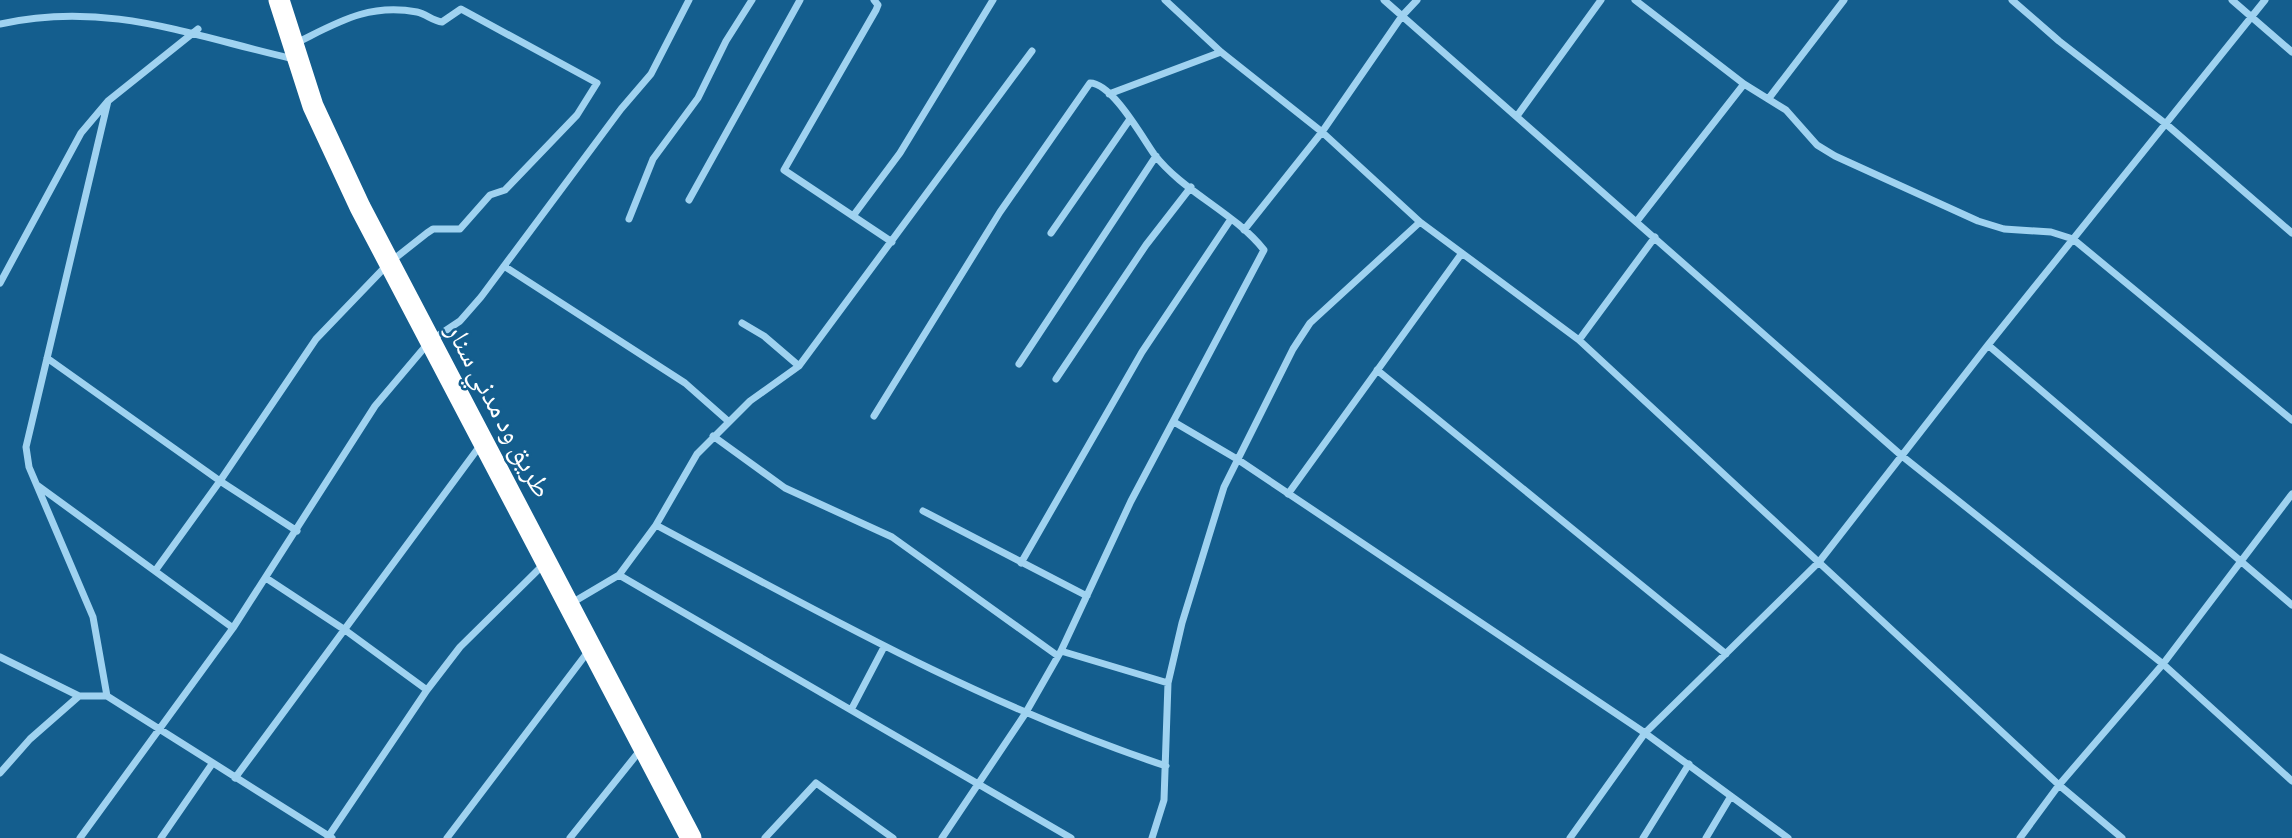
<svg xmlns="http://www.w3.org/2000/svg" width="2292" height="838" font-family="'Alegreya Sans','Noto Naskh Arabic',sans-serif">
<style>
.lines{fill:none;stroke-linecap:round;stroke-linejoin:round}
.street{stroke:#9fd2f0;stroke-width:7}
.highway{stroke:#fff;stroke-width:21}
.labels{text-anchor:middle;dominant-baseline:central;stroke-width:5;stroke-linejoin:round;paint-order:stroke}
.street-label{font-size:28px;fill:#fff;stroke:#145e8e}
</style>
<rect width="100%" height="100%" fill="#145e8e"/>
<g class="lines">
<path class="street" d="M874,0l4,5 -2,5 -92,160 108,72
M1165,0l56,52 101,80 98,90 159,118 480,445 63,53
M1384,0l518,456 261,208 129,117
M1635,0l109,84 42,26 31,35 18,11 143,65 26,8 47,3 22,7 219,181
M2012,0l47,41 107,83 126,109
M2232,0l60,52
M0,24c107,-24 192,12 294,35
M1109,94l112,-42
M1769,98l75,-98
M1517,116l84,-116
M689,200l111,-200
M853,216l47,-63 93,-153
M629,219l24,-60 45,-61 28,-57 26,-41
M1637,221l107,-137
M1244,230l78,-98 80,-116 15,-16
M1051,233l79,-114
M504,266l181,117 43,38
M0,283l81,-150 27,-32 90,-72
M742,323l22,13 35,30
M1579,340l76,-103
M1988,345l304,260
M47,358l173,123 77,50
M1019,364l137,-208
M1377,370l349,284
M1056,379l90,-134 45,-58
M874,416l126,-204 90,-129c22,0 52,54 64,71 29,38 80,58 110,96l-133,251 -70,150 -36,63 -83,124
M1174,422l63,37 408,274 143,105
M713,436l72,52 107,49 166,119
M37,485l196,143
M1288,494l174,-241
M923,511l164,85
M656,525c168,90 329,181 510,241
M1021,563l121,-211 89,-133
M155,571l65,-90 96,-142 73,-76 38,-30 6,-4h27l30,-34 15,-5 72,-75 20,-32 -136,-74 -19,13c-9,-1 -16,-8 -25,-10 -50,-9 -80,11 -123,32
M619,575l37,-50 41,-71 53,-53 49,-35 233,-315
M266,578l79,52 82,60
M570,604l49,-29 452,263
M1061,651l107,32
M0,657l79,39h28l225,142
M107,696l-14,-79 -64,-150 -3,-20 82,-346
M851,710l33,-63
M0,773l30,-34 49,-43
M235,778l247,-335
M328,837l99,-147 33,-43 83,-82
M80,838l153,-210 142,-222 55,-65 30,-20 21,-24 140,-188 30,-35 38,-74
M161,838l51,-74
M447,838l143,-189
M570,838l72,-90
M765,838l51,-55 77,55
M1152,838l12,-38 4,-117 14,-60 42,-136 69,-138 17,-26 110,-101
M1570,838l75,-105 174,-171 169,-217 277,-345
M1643,838l46,-74
M1706,838l25,-42
M2020,838l39,-53 104,-121 129,-170"/>
<path class="highway" d="M279,0l34,106 47,101 331,631"/>
</g>
<g class="labels">
<g class="street-label">
<text transform="translate(498 411) rotate(62)">طريق ود مدني سنار</text>
</g>
</g>
</svg>
